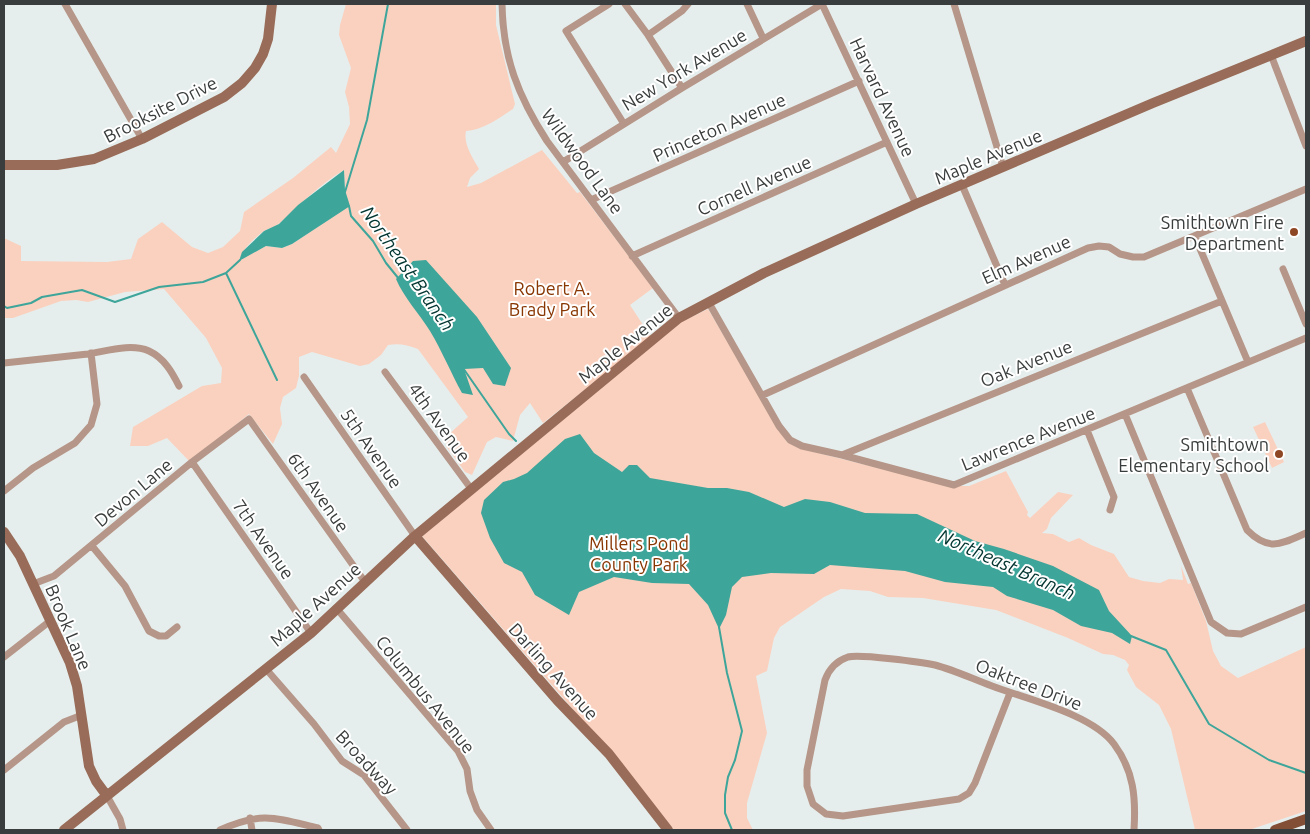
<svg xmlns="http://www.w3.org/2000/svg" width="1310" height="834" font-family="Ubuntu,sans-serif">
<style>
.green{fill:#fad1bf;fill-rule:evenodd}
.water{fill:#3ea59a}
.lines{fill:none;stroke-linecap:round;stroke-linejoin:round}
.stream{stroke:#3ea59a;stroke-width:2}
.street{stroke:#b59688;stroke-width:7}
.secondary{stroke:#986c58;stroke-width:10}
.primary{stroke:#834e36;stroke-width:10}
.poi-dot{fill:#8e4724;stroke:#fff;stroke-width:2}
.labels{text-anchor:middle;dominant-baseline:central;stroke-width:4;stroke-linejoin:round;paint-order:stroke}
.street-label{font-size:18px;fill:#3a3d3d;stroke:#fff}
.poi-label{font-size:18px;fill:#3a3d3d;stroke:#fff;text-anchor:end}
.park-label{font-size:18px;fill:#883602;stroke:#fff}
.water-label{font-size:19px;font-style:italic;fill:#033530;stroke:#fff}
</style>
<rect width="100%" height="100%" fill="#e6eeed"/>
<path class="green" d="M346,4h150v21l19,79 -2,5c-14,9 -30,21 -47,22 -3,13 7,27 13,38l-9,9 -3,9 14,-4 61,-33 35,43 3,-1 73,96 -23,17 21,32 -108,86 -13,-20 -10,12 -7,26 -17,-4 -9,5 -15,33 -7,-3 -19,-26 2,-11 20,-18 -50,-68c-11,-4 -19,-6 -30,-4l-7,10 -12,9 -9,2 -48,-14 -13,5v19l-3,12 -13,9 -3,11 2,16 -9,20 -24,-30 -59,48 -23,-24 -19,8h-18l3,-19 69,-41 19,-3 1,-15 -16,-30 -42,-49 -39,3 -37,10 -12,-2 -15,1 -48,17h-9v-80l17,8v15l86,1 24,-3 7,-20 24,-17 30,25 16,6 15,-6 17,-16 4,-19 49,-34 38,-31 5,6 14,-29 -1,-17 -4,-15 6,-24 -12,-33 1,-10zM344,170l1,20 4,16 -57,38 -10,4 -16,-2 -27,14c4,-11 15,-22 25,-29 5,-3 12,-4 17,-9 20,-18 39,-38 63,-52z
M708,309l79,133 15,7 148,37h19l37,-15 22,41 -1,3 3,3 28,-26 15,3 -22,23 -4,11 -5,4 11,1 16,8 10,-4 12,7 23,9 15,23 14,4 17,2 9,-4 14,1 -2,-14 7,18 3,-1 15,38 7,30 8,15 17,12 68,-31v164l-57,19h-54l-24,-101 -12,-24 -23,-18 -9,-17 2,-5 -4,-5 -12,-5 -10,-1 -35,-16 -72,-28 -73,-12 -35,-1 -18,-6 -29,-2 -17,8 -44,30 -6,11 -7,33 -11,5 11,57 -20,70v15l6,12h-79l-63,-77 -189,-217 259,-214z
M1265,422l19,40 -12,6 -19,-41z"/>
<path class="water" d="M344,170l1,20 5,16 -58,38 -10,4 -16,-2 -27,15 3,-9 22,-21 15,-7 19,-19z
M426,260l51,57 34,51 -6,18 -12,-2 -10,-16 -19,1 9,26 -11,-2c-11,-20 -20,-42 -32,-62 -11,-18 -26,-33 -34,-52l17,-18z
M580,434l14,19 28,19 7,-7h8l13,13 58,10h19l22,4 35,15 21,-8 25,3 35,11 52,1 58,27 29,8 49,17 46,24 10,21 23,25 -2,8 -18,-11 -31,-7 -28,-16 -46,-14 -14,-9 -48,-5 -40,-11 -75,-6 -16,9 -43,-1 -29,4 -10,10 -6,28 -7,14 -11,-24 -19,-21 -37,-1 -38,-6 -35,15 -10,23 -34,-20 -13,-23 -18,-9 -14,-25 -9,-25 3,-13 19,-18 11,-3 13,-6 38,-34z"/>
<g class="lines">
<path class="stream" d="M345,192l22,-72 21,-116
M349,206l2,10 22,25 13,22 13,16
M240,260l-14,13 51,107
M4,306l3,2 24,-5 11,-6 40,-7 33,12 44,-15 44,-5 23,-9
M463,368l46,66 7,7
M719,627l8,46 15,58 -7,29 -7,17 -3,18v18l7,17
M1131,636l35,14 43,74 60,36 37,13"/>
<path class="street" d="M65,4l77,135
M502,4c1,54 16,92 45,137l132,177
M609,4l-43,27 58,93
M625,4l23,31 34,53
M747,4l16,34
M954,4l49,163
M648,35l34,-24 6,-7
M1271,55l35,91
M563,162l119,-74 140,-84 94,200
M962,185l43,100
M591,200l268,-119
M1195,237l53,125
M632,256l255,-114
M1283,269l23,55
M709,303l70,123 11,14 12,6 40,9 112,30 352,-147
M4,363c28,-3 56,-6 84,-9 19,-3 43,-11 61,-3 15,7 23,21 30,35
M385,372l87,118
M304,377l111,159
M1187,388l60,142c22,22 34,14 59,3
M763,395l325,-147 11,-2 10,1 11,7 13,3h11l162,-68
M1125,414l86,208 16,11 14,1 65,-27
M1087,430l27,67 -4,13
M842,455l380,-154
M192,462l119,171
M4,491l29,-23 42,-25 16,-18 6,-21 -6,-51
M92,546l33,40 24,45 10,5h7l11,-9
M33,584l21,-8 138,-114 57,-43 116,163
M337,609l121,142 9,18 3,22 7,19 14,20
M4,657l46,-36
M266,669l48,55 28,37 22,14 43,55
M1010,693l-35,90 -6,10 -10,6 -116,17 -17,-2 -13,-10 -6,-18v-16l18,-90c4,-11 11,-19 23,-23 12,-3 73,5 87,8 19,5 38,14 57,21 34,13 100,28 122,58 20,27 22,54 20,86
M4,770l60,-48 18,-7
M107,796l13,23 3,11
M250,818l2,12
M220,830c42,-19 56,-12 98,-2l1,2"/>
<path class="secondary" d="M4,165h53l37,-6 48,-20 82,-42 18,-14 13,-15 8,-14 5,-15 4,-35
M4,532l16,24 50,107 7,23 12,80 7,15 11,15
M415,536l142,164 52,54 59,76
M64,830l247,-197 104,-97 264,-218 85,-45 152,-69 237,-101 153,-62"/>
<path class="primary" d="M1275,830l31,-11"/>
</g>
<g class="poi-dot">
<circle cx="1294" cy="232" r="5"/>
<circle cx="1279" cy="454" r="5"/>
</g>
<g class="labels">
<g class="street-label">
<text transform="translate(684 69) rotate(-31)">New York Avenue</text>
<text transform="translate(883 97) rotate(65)">Harvard Avenue</text>
<text transform="translate(160 109) rotate(-27)">Brooksite Drive</text>
<text transform="translate(719 127) rotate(-24)">Princeton Avenue</text>
<text transform="translate(988 156) rotate(-23)">Maple Avenue</text>
<text transform="translate(583 161) rotate(54)">Wildwood Lane</text>
<text transform="translate(754 185) rotate(-24)">Cornell Avenue</text>
<text transform="translate(1026 259) rotate(-24)">Elm Avenue</text>
<text transform="translate(625 343) rotate(-39)">Maple Avenue</text>
<text transform="translate(1026 363) rotate(-22)">Oak Avenue</text>
<text transform="translate(440 422) rotate(54)">4th Avenue</text>
<text transform="translate(1028 438) rotate(-22)">Lawrence Avenue</text>
<text transform="translate(372 448) rotate(55)">5th Avenue</text>
<text transform="translate(133 492) rotate(-40)">Devon Lane</text>
<text transform="translate(319 492) rotate(55)">6th Avenue</text>
<text transform="translate(264 539) rotate(55)">7th Avenue</text>
<text transform="translate(315 604) rotate(-42)">Maple Avenue</text>
<text transform="translate(69 627) rotate(67)">Brook Lane</text>
<text transform="translate(554 671) rotate(48)">Darling Avenue</text>
<text transform="translate(1029 684) rotate(21)">Oaktree Drive</text>
<text transform="translate(426 694) rotate(51)">Columbus Avenue</text>
<text transform="translate(367 762) rotate(47)">Broadway</text>
</g>
<g class="poi-label">
<text x="1284" y="222">Smithtown Fire<tspan x="1284" dy="21">Department</tspan></text>
<text x="1269" y="444">Smithtown<tspan x="1269" dy="21">Elementary School</tspan></text>
</g>
<g class="park-label">
<text x="552" y="288">Robert A.<tspan x="552" dy="21">Brady Park</tspan></text>
<text x="639" y="543">Millers Pond<tspan x="639" dy="21">County Park</tspan></text>
</g>
<g class="water-label">
<text transform="translate(408 268) rotate(55)">Northeast Branch</text>
<text transform="translate(1007 564) rotate(24)">Northeast Branch</text>
</g>
</g>
<rect width="1310" height="834" fill="none" stroke="#3a3d3d" stroke-width="10"/>
</svg>
